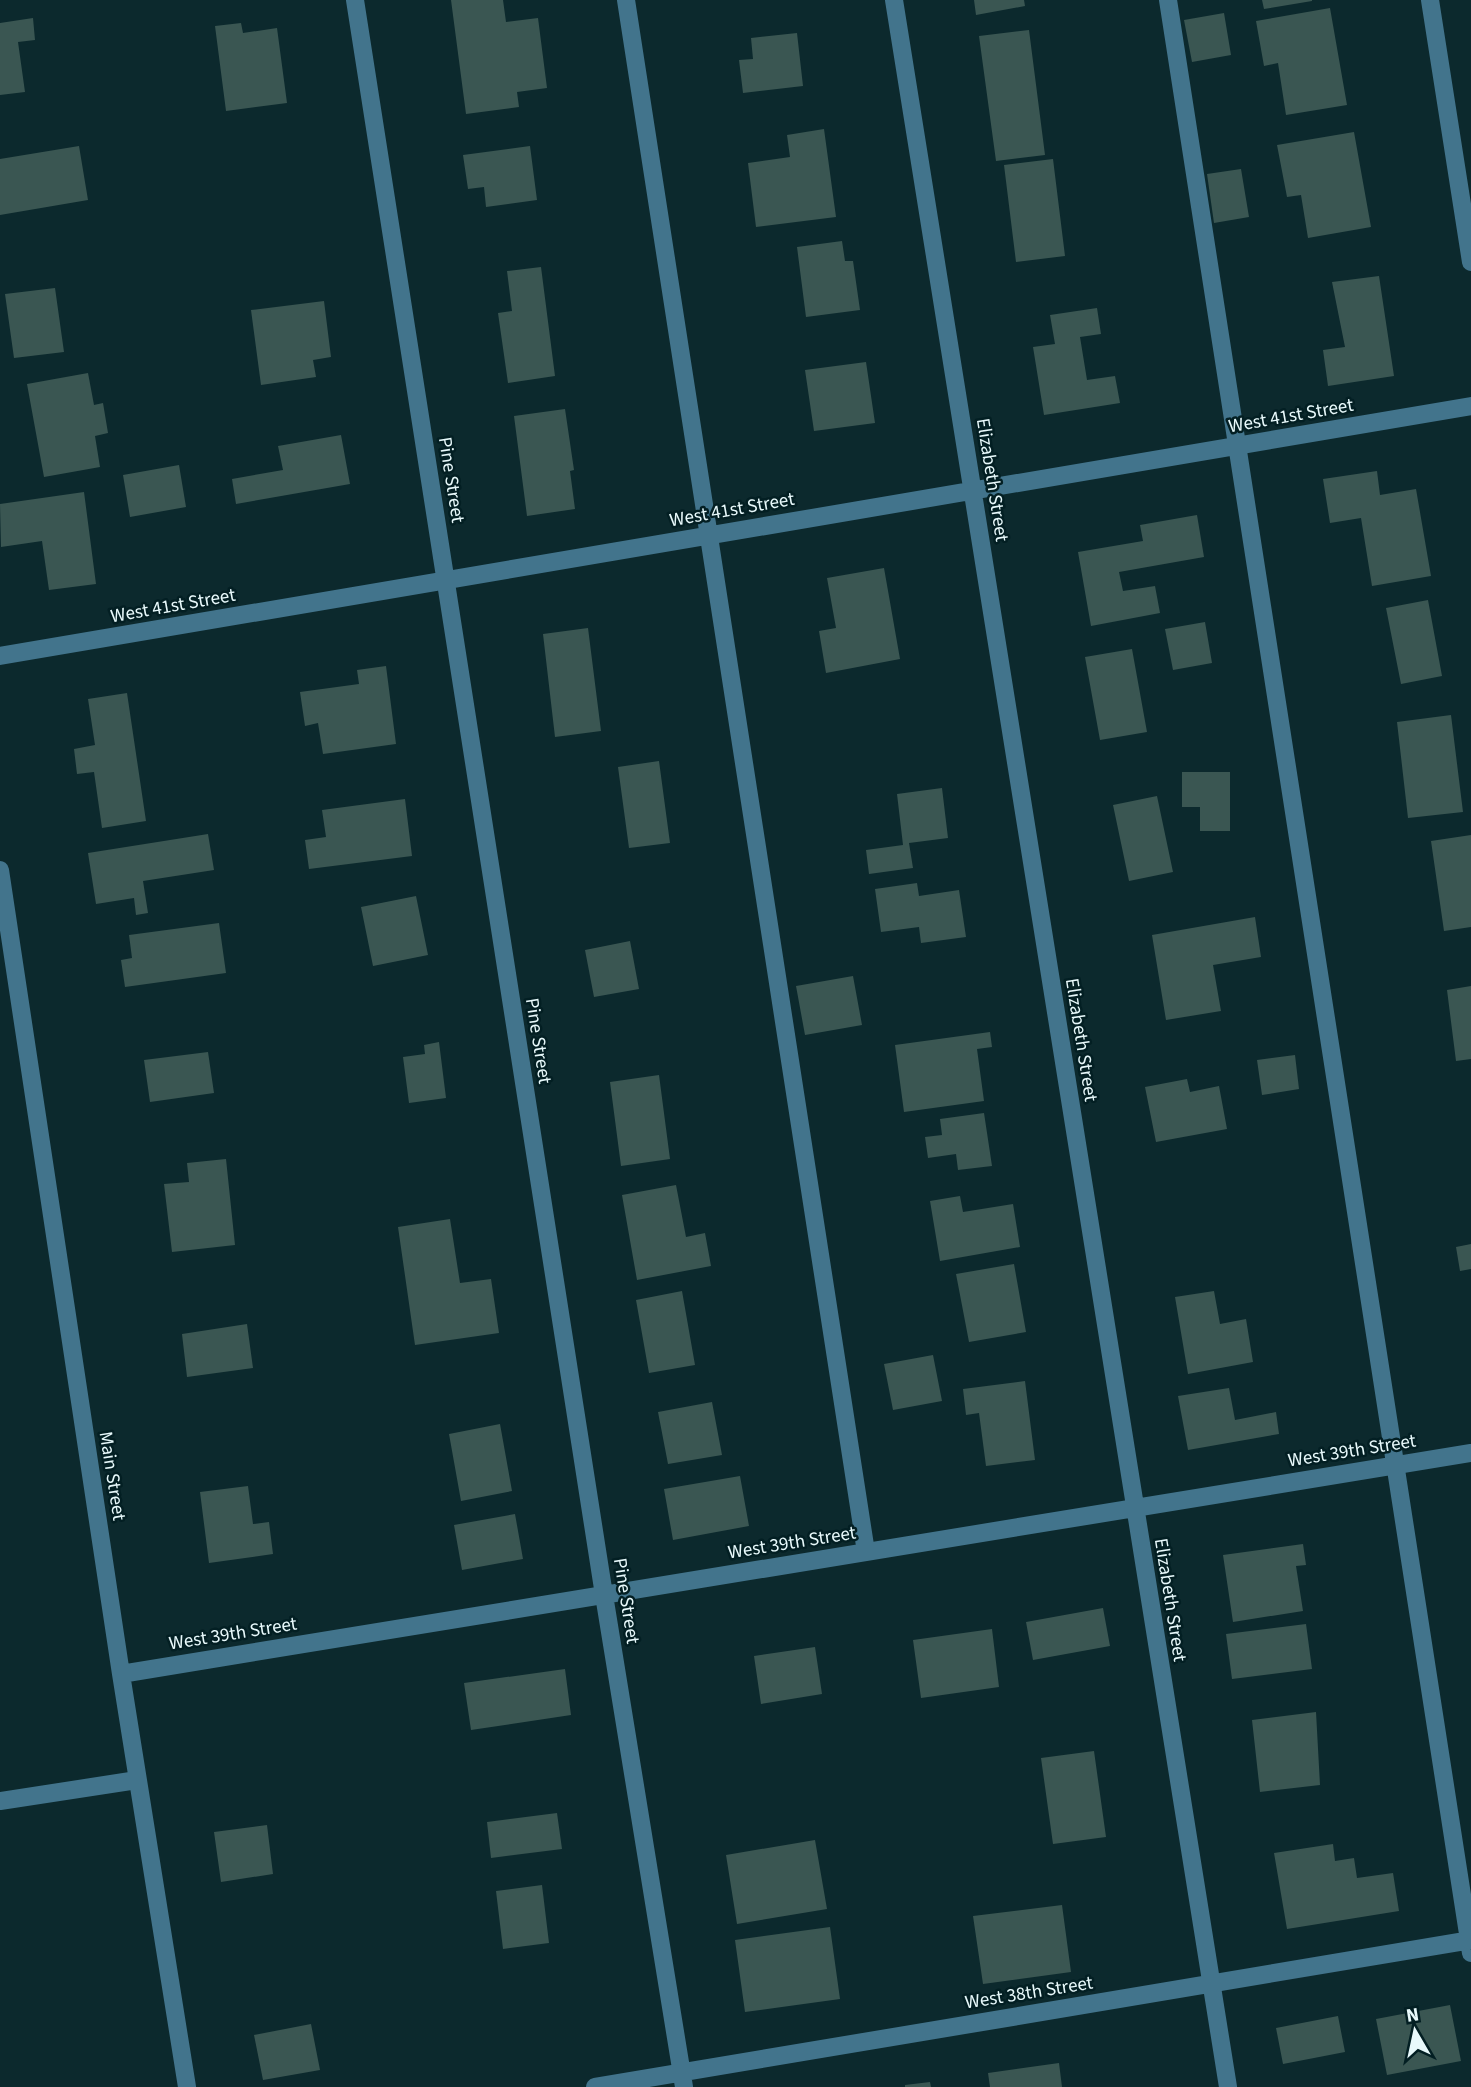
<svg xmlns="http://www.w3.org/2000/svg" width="1471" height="2087" font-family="'Source Sans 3',sans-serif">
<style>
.building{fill:#3a5652}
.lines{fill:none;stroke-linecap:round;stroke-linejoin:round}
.minor{stroke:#42748c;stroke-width:18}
.labels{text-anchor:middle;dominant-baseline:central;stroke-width:5;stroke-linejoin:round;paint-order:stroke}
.street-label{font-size:19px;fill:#e8f9fb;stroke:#031f23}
</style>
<rect width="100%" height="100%" fill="#0c292d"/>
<path class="building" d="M451,0h52l3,22 32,-4 9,70 -30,4 2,15 -53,7z
M974,0h50l1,6 -49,9z
M1262,0h50v1l-48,8z
M1330,8l17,97 -61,10 -8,-52 -14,3 -8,-45z
M1224,13l7,42 -39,7 -8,-42z
M33,18l2,22 -17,2 7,50 -25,3v-72z
M241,23l2,10 34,-5 10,75 -61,8 -11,-85z
M1029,30l16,125 -49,6 -17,-125z
M797,33l6,53 -60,7 -4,-33 14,-1 -2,-21z
M824,129l12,88 -80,10 -8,-64 42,-6 -3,-22z
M1354,132l17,95 -63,11 -7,-43 -14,2 -10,-52z
M79,146l9,54 -88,15v-56z
M530,146l7,54 -51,7 -2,-20 -16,2 -5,-34z
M1053,159l12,97 -49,6 -12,-97z
M1241,169l8,48 -35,6 -7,-49z
M842,241l3,20h8l7,49 -54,7 -9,-70z
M541,267l14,109 -47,7 -10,-70 14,-2 -5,-40z
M1379,276l15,100 -66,10 -5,-36 22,-3 -13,-65z
M55,288l9,64 -50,6 -9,-64z
M324,301l7,56 -18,3 3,17 -55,8 -10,-75z
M1097,308l4,26 -21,3 7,43 28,-4 5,27 -76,12 -11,-68 22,-3 -5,-29z
M866,362l9,61 -61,8 -9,-61z
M88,373l6,32 9,-2 5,30 -13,3 5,31 -56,10 -17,-93z
M565,409l9,61 -4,1 5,38 -48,7 -13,-100z
M341,435l9,49 -114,20 -4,-25 51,-9 -5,-24z
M179,465l7,42 -56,10 -7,-42z
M1377,471l3,24 36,-6 15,87 -59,10 -11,-68 -31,5 -7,-44z
M84,492l12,92 -47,6 -7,-49 -41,6 -1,-43z
M1197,515l7,42 -85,15 4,19 32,-5 5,27 -69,13 -13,-74 65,-11 -3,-16z
M884,568l16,91 -74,14 -7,-42 17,-3 -9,-50z
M1428,600l14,76 -41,8 -15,-76z
M1205,622l7,41 -39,7 -8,-41z
M588,628l13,103 -46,6 -12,-103z
M1132,649l15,83 -47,8 -15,-83z
M386,666l10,78 -73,10 -5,-31 -13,3 -5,-34 59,-8 -2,-14z
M127,693l19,128 -44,7 -8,-56 -17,2 -3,-25 21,-4 -7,-46z
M1451,715l12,97 -55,6 -11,-96z
M659,761l11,82 -41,5 -11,-81z
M1182,772h48v59h-30v-24h-18z
M942,788l6,50 -39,5 4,25 -44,6 -3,-24 37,-5 -6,-51z
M1157,796l16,76 -44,9 -16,-76z
M405,799l7,57 -103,13 -4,-29 21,-3 -4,-27z
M208,834l6,36 -71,11 5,32 -12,2 -2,-17 -38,6 -8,-51z
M1471,835v92l-27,4 -13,-90z
M917,883l2,13 40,-6 7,47 -45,6 -2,-16 -38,5 -6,-43z
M416,896l12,59 -55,11 -12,-59z
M1255,917l6,40 -48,8 8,46 -55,9 -14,-85z
M219,923l7,50 -101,14 -4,-27 11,-2 -3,-23z
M630,941l9,48 -45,8 -9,-47z
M853,976l9,49 -57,10 -9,-49z
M1471,986v73l-15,2 -9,-71z
M990,1032l2,15 -15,2 7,52 -80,11 -9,-67z
M439,1042l7,56 -37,5 -6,-46 22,-3 -1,-9z
M208,1052l6,41 -64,9 -6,-42z
M1295,1055l4,34 -37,6 -5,-35z
M659,1075l11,84 -49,7 -11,-84z
M1187,1079l3,13 29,-6 8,43 -71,13 -11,-55z
M984,1113l8,53 -34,4 -2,-16 -28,4 -3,-21 17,-2 -2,-16z
M226,1159l9,86 -63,7 -8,-68 25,-2 -2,-19z
M676,1185l10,52 19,-4 6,33 -74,14 -15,-85z
M960,1196l3,16 50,-8 7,43 -80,14 -10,-60z
M450,1219l10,64 31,-4 8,54 -84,12 -17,-118z
M1471,1244v25l-11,2 -4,-24z
M1014,1264l12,68 -57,10 -13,-68z
M682,1291l13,74 -46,8 -13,-73z
M1214,1291l6,33 26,-5 7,43 -65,12 -13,-77z
M247,1324l6,44 -66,9 -5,-43z
M933,1355l9,46 -49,9 -9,-46z
M1025,1381l10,79 -49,6 -7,-53 -13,2 -3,-26z
M1229,1388l6,32 41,-8 3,22 -91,16 -10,-54z
M712,1402l10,53 -54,9 -10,-52z
M500,1424l12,67 -51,10 -12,-67z
M740,1476l9,50 -76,14 -9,-51z
M248,1486l5,38 16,-2 4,32 -64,9 -9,-71z
M515,1514l8,45 -61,11 -8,-45z
M1303,1544l3,21 -10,1 7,45 -70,11 -10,-67z
M1103,1608l7,38 -77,14 -7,-38z
M1306,1624l6,45 -80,10 -6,-45z
M992,1629l7,58 -78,11 -8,-58z
M815,1647l7,47 -61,10 -7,-48z
M565,1669l6,46 -100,15 -7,-47z
M1316,1712l4,73 -60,7 -8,-72z
M1094,1751l12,86 -53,7 -12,-86z
M557,1813l5,36 -71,9 -4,-36z
M267,1825l6,49 -52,8 -7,-50z
M815,1840l12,69 -90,15 -11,-69z
M1333,1844l2,17 19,-3 3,20 36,-5 6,38 -112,18 -13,-76z
M542,1885l7,58 -46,6 -7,-58z
M1062,1905l9,67 -88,12 -10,-68z
M830,1927l10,72 -95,13 -10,-72z
M1450,2005l11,56 -74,14 -11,-56z
M1338,2016l7,36 -62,12 -7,-36z
M311,2024l9,46 -57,10 -9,-45z
M1059,2063l3,24h-72l-2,-14z
M930,2082l1,5h-26v-2z"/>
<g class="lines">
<path class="minor" d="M355,0l249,1595 80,492
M626,0l240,1552
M894,0l334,2087
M1168,0l303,1953
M1430,0l41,262
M0,656l1471,-250
M0,870l121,804 66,413
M121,1674l1350,-221
M0,1801l137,-21
M595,2087l876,-147"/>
</g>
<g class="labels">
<g class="street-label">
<text transform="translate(1291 416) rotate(-10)">West 41st Street</text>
<text transform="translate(451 480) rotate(81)">Pine Street</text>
<text transform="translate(992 480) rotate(81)">Elizabeth Street</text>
<text transform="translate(732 510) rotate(-10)">West 41st Street</text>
<text transform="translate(173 606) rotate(-10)">West 41st Street</text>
<text transform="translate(1081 1040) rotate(81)">Elizabeth Street</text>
<text transform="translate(538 1041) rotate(81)">Pine Street</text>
<text transform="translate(1352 1451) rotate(-9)">West 39th Street</text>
<text transform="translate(112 1476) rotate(81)">Main Street</text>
<text transform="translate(792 1543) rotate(-9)">West 39th Street</text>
<text transform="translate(1170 1600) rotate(81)">Elizabeth Street</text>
<text transform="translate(626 1601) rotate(81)">Pine Street</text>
<text transform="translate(233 1634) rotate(-9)">West 39th Street</text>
<text transform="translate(1029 1993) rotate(-9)">West 38th Street</text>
</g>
</g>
<g transform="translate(1415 2031) rotate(351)" stroke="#031f23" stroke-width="5" paint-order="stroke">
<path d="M0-5L12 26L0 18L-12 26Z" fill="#e8f9fb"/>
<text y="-10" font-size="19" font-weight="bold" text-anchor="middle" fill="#e8f9fb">N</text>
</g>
</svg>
